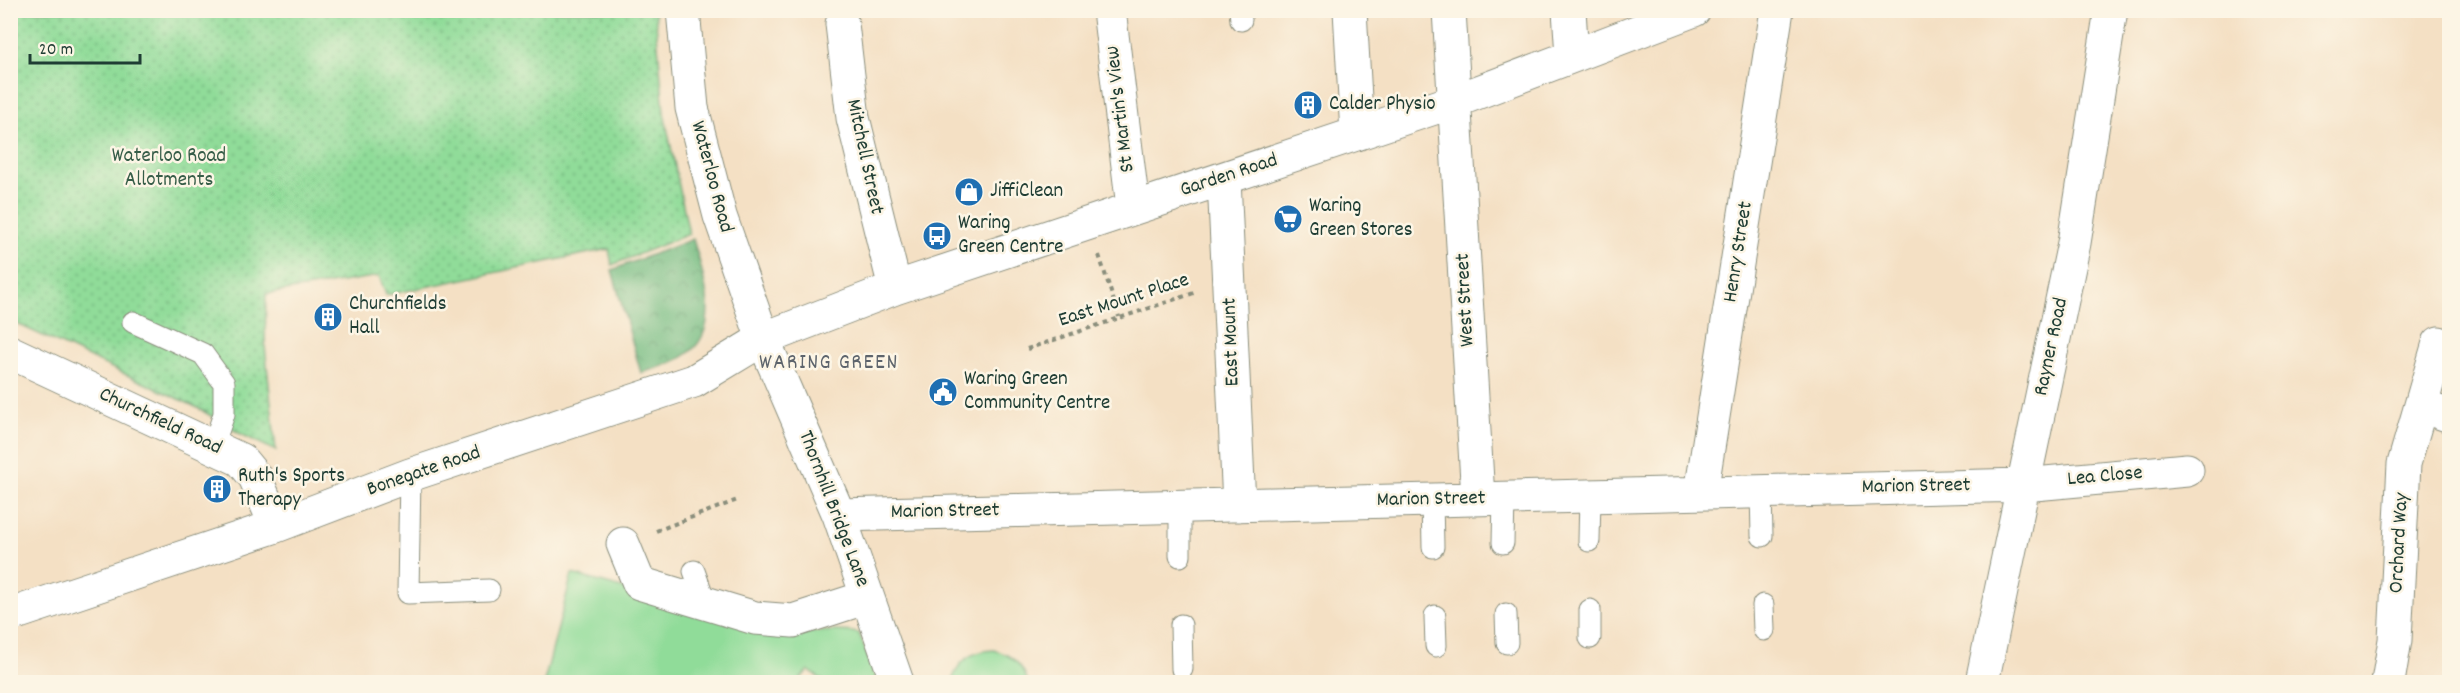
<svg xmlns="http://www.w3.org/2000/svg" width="2460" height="693" font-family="Dekko,sans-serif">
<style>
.grass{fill:#90dc99;stroke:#588c66;stroke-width:1.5}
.forest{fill:url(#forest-crowns);stroke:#4a7c5a;stroke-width:1.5}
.garden{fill:url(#garden-dots);stroke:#588c66;stroke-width:1.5}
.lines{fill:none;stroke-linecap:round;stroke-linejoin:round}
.lane-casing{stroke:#8a8e7c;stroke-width:23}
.street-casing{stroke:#8a8e7c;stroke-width:35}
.path{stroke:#8a8e7c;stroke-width:4;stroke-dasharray:4.5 4.5;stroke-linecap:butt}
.lane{stroke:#fff;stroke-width:21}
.street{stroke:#fff;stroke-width:33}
.labels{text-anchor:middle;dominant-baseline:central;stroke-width:5;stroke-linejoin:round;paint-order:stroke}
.poi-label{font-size:21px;fill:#1f3d34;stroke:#fcf5e5;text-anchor:start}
.street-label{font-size:21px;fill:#1f3d34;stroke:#fcf5e5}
.park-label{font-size:21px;fill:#365d48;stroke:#fcf5e5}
.neighbourhood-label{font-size:22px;letter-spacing:1.5px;fill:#5d646c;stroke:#fcf5e5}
</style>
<defs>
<pattern id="forest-crowns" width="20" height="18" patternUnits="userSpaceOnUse" patternTransform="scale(1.5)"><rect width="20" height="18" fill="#74bc81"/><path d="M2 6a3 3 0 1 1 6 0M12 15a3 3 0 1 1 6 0" fill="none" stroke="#5f9a6a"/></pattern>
<pattern id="garden-dots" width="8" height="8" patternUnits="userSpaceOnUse" patternTransform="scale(1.5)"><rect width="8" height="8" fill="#90dc99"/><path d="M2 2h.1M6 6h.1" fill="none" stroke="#75b47e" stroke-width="1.8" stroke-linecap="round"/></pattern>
</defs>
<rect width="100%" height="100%" fill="#fcf5e5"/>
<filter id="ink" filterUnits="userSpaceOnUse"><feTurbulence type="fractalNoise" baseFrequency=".0167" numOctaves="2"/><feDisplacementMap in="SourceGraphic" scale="12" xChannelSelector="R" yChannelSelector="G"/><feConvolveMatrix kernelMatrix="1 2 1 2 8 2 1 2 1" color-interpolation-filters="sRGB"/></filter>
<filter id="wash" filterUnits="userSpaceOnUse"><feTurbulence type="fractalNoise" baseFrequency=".008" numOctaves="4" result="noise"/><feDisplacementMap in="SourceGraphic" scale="24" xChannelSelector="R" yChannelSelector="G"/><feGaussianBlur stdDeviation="1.35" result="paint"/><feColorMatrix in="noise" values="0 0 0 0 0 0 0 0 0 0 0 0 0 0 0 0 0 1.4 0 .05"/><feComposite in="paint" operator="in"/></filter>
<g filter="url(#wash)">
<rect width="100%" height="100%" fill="#f4e0c4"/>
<path class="grass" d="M572,574l217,61c24,-3 47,-6 70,-2l18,49h-52l-17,-12 -10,12h-254z
M994,650c18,5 28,14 34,32h-76c5,-21 20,-31 42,-32z"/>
<path class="forest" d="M693,239c9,33 29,84 -1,111 -13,12 -34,18 -51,23l-29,-103z"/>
<path class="garden" d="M11,11h644l9,102 25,121 -77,31 -3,-16 -223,46 -7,-19 -113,18 -1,52 11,105 -37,-18 -41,-25 -187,-87z"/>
</g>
<g filter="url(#ink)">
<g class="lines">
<g class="lane-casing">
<path id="lane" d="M1240,10l1,10
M133,322l70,32 21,29v31l-11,32
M410,475l-2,118 81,-3
M1761,491l1,45
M1432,500l1,47
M1180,506v50
M1589,541l1,-45
M1503,543l1,-45
M694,571l12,33
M1763,605l1,25
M1590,610v28
M1506,614l1,29
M1435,616l1,30
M1181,625l1,44"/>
</g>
<g class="street-casing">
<path id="street" d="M683,10l9,98 28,108 43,123 76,176 58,167
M1109,10l24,197
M1350,10l7,124
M1449,10l29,488
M1569,10l3,46
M842,24l11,94 42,170
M1224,179l15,326
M10,352l231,108 14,17 21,49
M2421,406l29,10
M1701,493l76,-483
M839,515l1184,-30 164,-15
M623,544l16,39 116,35 38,3 74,-24
M10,615l266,-89 134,-51 284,-94 69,-42 132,-51 560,-187 239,-91
M1982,682l92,-439 37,-233
M2388,682l7,-42 9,-176 35,-121"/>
</g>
<path class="path" d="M1099,255l20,62
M1027,349l167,-56
M656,531l84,-32"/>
<use href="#lane" class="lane"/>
<use href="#street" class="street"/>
</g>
</g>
<defs>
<g id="building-disc" transform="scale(1.5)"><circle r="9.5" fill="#1f6fb2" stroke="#fcf5e5"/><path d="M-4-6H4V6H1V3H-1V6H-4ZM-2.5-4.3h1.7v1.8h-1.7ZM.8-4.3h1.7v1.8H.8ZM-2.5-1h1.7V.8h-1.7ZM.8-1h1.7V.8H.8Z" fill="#fff"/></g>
<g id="shop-disc" transform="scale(1.5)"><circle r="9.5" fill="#1f6fb2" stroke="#fcf5e5"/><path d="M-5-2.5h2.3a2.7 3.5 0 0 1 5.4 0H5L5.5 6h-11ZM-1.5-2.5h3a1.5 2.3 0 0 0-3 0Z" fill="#fff"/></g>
<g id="supermarket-disc" transform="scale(1.5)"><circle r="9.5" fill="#1f6fb2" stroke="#fcf5e5"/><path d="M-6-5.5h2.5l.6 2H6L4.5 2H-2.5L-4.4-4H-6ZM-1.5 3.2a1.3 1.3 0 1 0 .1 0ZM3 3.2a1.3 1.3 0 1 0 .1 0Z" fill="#fff"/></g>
<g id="bus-disc" transform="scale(1.5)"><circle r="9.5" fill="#1f6fb2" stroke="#fcf5e5"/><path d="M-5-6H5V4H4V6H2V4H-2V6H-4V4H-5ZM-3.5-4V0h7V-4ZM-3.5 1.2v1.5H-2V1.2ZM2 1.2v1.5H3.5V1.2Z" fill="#fff"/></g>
<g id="civic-disc" transform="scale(1.5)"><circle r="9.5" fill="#1f6fb2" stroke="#fcf5e5"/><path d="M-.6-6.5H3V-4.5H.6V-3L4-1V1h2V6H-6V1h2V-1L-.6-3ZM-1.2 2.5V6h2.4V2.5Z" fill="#fff"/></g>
</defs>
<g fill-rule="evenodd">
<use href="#building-disc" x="1308" y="105"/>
<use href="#shop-disc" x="969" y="192"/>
<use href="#supermarket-disc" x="1288" y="219"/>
<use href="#bus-disc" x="937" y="236"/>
<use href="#building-disc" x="328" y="317"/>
<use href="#civic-disc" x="943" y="392"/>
<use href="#building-disc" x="217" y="489"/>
</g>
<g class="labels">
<g class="poi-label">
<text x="1329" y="105">Calder Physio</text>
<text x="990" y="192">JiffiClean</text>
<text x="1309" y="207">Waring<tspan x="1309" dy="24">Green Stores</tspan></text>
<text x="958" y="224">Waring<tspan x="958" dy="24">Green Centre</tspan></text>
<text x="349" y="305">Churchfields<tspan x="349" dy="24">Hall</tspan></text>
<text x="964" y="380">Waring Green<tspan x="964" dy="24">Community Centre</tspan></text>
<text x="238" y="477">Ruth's Sports<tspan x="238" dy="24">Therapy</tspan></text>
</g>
<g class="street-label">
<text transform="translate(1121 109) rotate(-97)">St Martin's View</text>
<text transform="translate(864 157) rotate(78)">Mitchell Street</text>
<text transform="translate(1229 176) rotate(-18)">Garden Road</text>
<text transform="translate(711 177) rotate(75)">Waterloo Road</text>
<text transform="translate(1739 252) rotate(-81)">Henry Street</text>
<text transform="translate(1466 300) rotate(-93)">West Street</text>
<text transform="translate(1124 301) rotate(-18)">East Mount Place</text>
<text transform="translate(1232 342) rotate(-92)">East Mount</text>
<text transform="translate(2052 347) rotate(-78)">Rayner Road</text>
<text transform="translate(160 422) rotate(25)">Churchfield Road</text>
<text transform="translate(424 472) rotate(-19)">Bonegate Road</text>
<text transform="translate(2105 477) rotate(-5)">Lea Close</text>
<text transform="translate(1916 487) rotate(-1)">Marion Street</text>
<text transform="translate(1431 500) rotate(-1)">Marion Street</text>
<text transform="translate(833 509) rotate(69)">Thornhill Bridge Lane</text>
<text transform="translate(945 512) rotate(-1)">Marion Street</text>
<text transform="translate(2400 543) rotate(-87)">Orchard Way</text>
</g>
<g class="park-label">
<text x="169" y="157">Waterloo Road<tspan x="169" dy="24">Allotments</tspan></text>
</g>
<g class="neighbourhood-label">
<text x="829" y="363">WARING GREEN</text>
</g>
</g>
<rect width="2460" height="693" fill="none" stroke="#fcf5e5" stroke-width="36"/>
<path d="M30 54v9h110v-9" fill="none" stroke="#1f3d34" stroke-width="3"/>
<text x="39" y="54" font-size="18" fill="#1f3d34" stroke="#fcf5e5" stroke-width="4.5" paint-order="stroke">20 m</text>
</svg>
